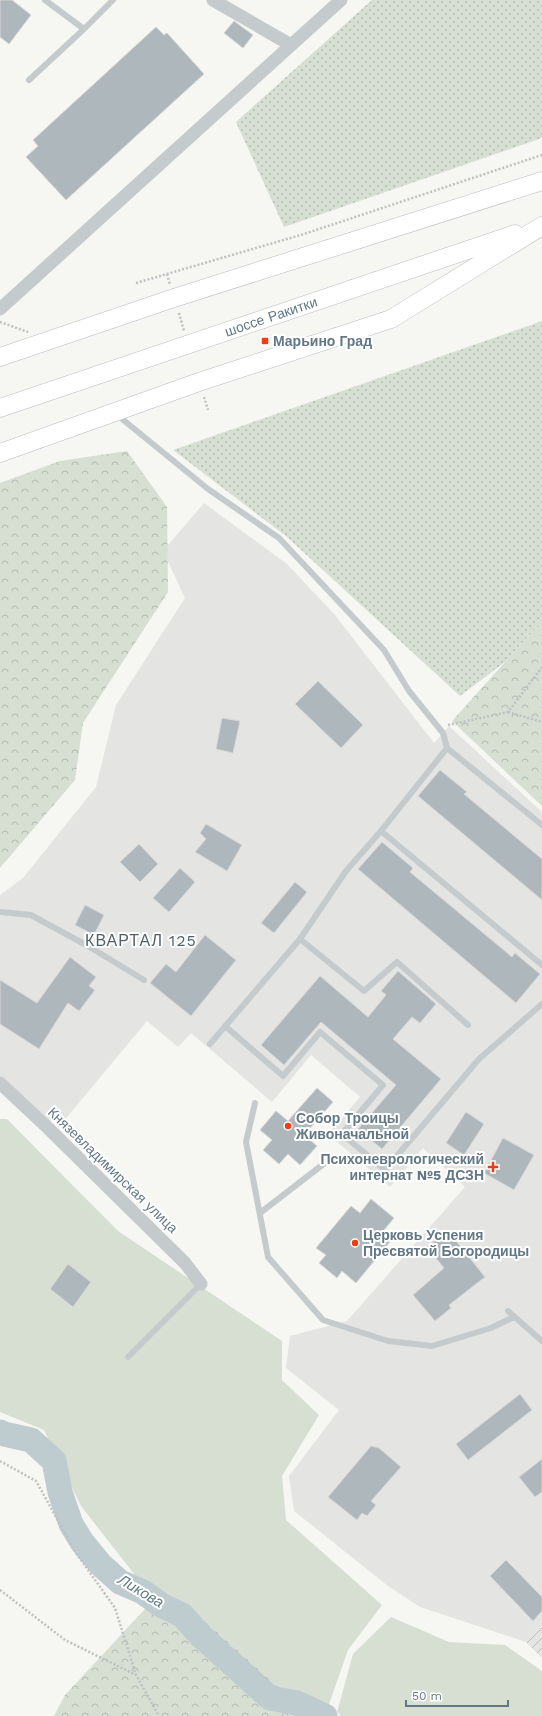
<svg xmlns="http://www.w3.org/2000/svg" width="542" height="1716" font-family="'Work Sans',sans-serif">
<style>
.built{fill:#e4e5e3}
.industrial{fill:url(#industrial-furrows)}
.grass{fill:url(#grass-dots)}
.forest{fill:url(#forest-crowns)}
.garden{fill:#d7dfd3}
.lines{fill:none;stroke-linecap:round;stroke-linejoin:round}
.river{stroke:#becbcf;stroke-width:25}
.building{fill:#aeb7bc;stroke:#d7d7d5}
.secondary-casing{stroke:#b7bdc1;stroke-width:19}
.path{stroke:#bec1c3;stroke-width:2.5;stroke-dasharray:2 2;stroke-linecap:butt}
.lane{stroke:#c5cacc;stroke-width:6}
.street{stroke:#c5cacc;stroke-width:13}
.secondary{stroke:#fff;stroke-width:18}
.poi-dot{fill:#f53b13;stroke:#fff;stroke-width:1.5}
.labels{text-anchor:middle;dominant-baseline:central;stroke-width:4;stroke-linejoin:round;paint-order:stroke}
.street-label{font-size:14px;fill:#627886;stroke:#fff}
.poi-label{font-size:14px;font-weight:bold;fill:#627886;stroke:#fff;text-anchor:start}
.water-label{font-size:15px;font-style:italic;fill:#5e7b83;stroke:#fff}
.quarter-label{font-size:16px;letter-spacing:1px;fill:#51616b;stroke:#fff}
</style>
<defs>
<pattern id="industrial-furrows" width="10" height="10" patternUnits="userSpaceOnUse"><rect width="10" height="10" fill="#e4e5e3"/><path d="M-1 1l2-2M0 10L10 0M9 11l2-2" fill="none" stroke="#bcbebe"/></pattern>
<pattern id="grass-dots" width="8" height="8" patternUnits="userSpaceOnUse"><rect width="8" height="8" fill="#d7dfd3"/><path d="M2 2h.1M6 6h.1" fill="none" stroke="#b2bab1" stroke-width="1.8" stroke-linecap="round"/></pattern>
<pattern id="forest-crowns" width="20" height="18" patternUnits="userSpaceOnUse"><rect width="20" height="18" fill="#d7dfd3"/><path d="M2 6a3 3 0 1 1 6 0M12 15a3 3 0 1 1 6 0" fill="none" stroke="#b2bab1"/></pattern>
</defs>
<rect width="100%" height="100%" fill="#f6f6f2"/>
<path class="built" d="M204,503l83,61 48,51 99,128 15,-17 93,86v809l-16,21 -106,-35 -32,-21 -94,-75 -5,-35 50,-66 -53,-42 4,-32 57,-15 118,-134 -42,-39 -33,39 -62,-53 32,-37 -49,-42 -39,47 -81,-69 -13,14 -31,-26 -84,101 -17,-1 -46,-43v-183l23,-17 73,-91 20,-82 69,-107 -22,-47z"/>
<path class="industrial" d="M542,1621v37l-16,-16z"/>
<path class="grass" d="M372,0h170v138l-258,89 -48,-105z
M542,321v300l-37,41 -45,34 -174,-160 -113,-86z"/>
<path class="forest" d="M127,451l40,56 1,85 -85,131 -8,57 -75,88v-385l60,-22z
M542,621v185l-90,-85z
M172,1574l110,100 39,42h-267l11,-21 79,-85z"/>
<path class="garden" d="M0,1119h7l111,112 164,110v39l37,35 -37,61 4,44 96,85 -34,45 -20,57 -55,-27 -55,-51 -80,-50 -57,-73 -37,-76 -44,-18z
M391,1617l58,25 56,3 37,26v45h-201l-4,-4 16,-58z"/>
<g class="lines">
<path class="river" d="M0,1432l4,2 27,6 23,21 6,31 11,32 11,18 18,22 20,18 23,10 18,13 21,10 19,21 69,62 27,5 28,13"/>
</g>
<path class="building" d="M0,0h12l19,15 -22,29 -9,-7z
M234,21l19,14 -10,13 -19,-15z
M156,27l8,8 3,-2 37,41 -138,126 -40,-43 12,-11 -5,-6z
M318,681l45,44 -22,23 -46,-44z
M222,718l18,3 -7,32 -17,-4z
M440,770l27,22 -3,2 78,65v41l-124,-104z
M206,824l36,21 -15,26 -32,-19 11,-13 -6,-6z
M382,842l31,26 -3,4 102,85 3,-4 25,21 -24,29 -158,-134z
M139,844l19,20 -18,18 -20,-20z
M180,868l15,14 -26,30 -16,-14z
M295,882l12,10 -33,41 -13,-10z
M85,905l19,10 -10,20 -19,-10z
M205,935l31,25 -45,56 -41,-33 16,-19 10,8z
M70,957l26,20 -7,9 6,4 -16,21 -11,-8 -29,46 -39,-25v-44l37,23z
M398,971l38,33 -16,19 -8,-6 -19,22 48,40 -59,70 -24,-20 38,-44 -75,-63 -37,43 -23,-20 59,-69 48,41 18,-22 -5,-4z
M317,1088l16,14 -29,33 13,11 -17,19 -12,-11 -9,10 -16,-14 9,-10 -12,-10 16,-19 12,10z
M466,1112l18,12 -20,31 -18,-12z
M503,1138l31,17 -20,35 -30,-17z
M371,1199l23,19 -10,12 9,8 -37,45 -14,-12 -5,7 -18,-15 7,-8 -10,-7 35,-42 9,7z
M448,1231l37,46 -36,28 2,3 -16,13 -22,-26 31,-27 -17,-21z
M68,1264l23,18 -18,25 -23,-18z
M520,1394l12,16 -64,50 -12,-16z
M371,1446l8,2 22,19 -30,34 5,4 -9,11 -5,-3 -5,7 -29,-23z
M542,1459v33l-7,5 -16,-20z
M506,1560l36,37v14l-9,10 -43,-45z"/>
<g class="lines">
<g class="secondary-casing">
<g id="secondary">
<path d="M0,357l174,-59 368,-117"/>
<path id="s1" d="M0,408l515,-174"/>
<path d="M0,453l199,-71 192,-63 151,-93"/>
</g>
</g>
<path class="path" d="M167,274l3,11
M136,283l168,-49 238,-79
M179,313l5,18
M0,322l28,10
M204,397l4,13
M508,712l34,10
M448,725l60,-13 34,-45
M0,1461l36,20 40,72 39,55 21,67 23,41
M0,1590l65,50 71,35"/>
<path class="lane" d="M45,0l39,29 29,-29
M29,80l55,-51
M116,414l92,75 71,49 105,112 25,41 34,42 4,15 95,77
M381,831l161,134
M0,912l31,3 57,31 56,34
M300,939l64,52 33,-29 71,63
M225,1026l58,50 37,-44 63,53 -41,49 43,36 94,-111 63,-55
M210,1044l90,-105 46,-68 35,-40 66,-83
M255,1103l-9,39 22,115 55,63 65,21 44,5 59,-18 23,-11
M260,1213l70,-54
M508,1311l34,30
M128,1357l73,-73"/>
<path class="street" d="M213,0l78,45
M0,309l341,-309
M0,1083l48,45 137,135 16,21"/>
<use href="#secondary" class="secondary"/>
</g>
<g class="poi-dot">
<rect x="261" y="337" width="8" height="8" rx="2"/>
<circle cx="288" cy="1126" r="4"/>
<path d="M491 1161h4v4h4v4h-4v4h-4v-4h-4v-4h4z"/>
<circle cx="355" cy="1243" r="4"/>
</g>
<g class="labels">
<g class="street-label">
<text stroke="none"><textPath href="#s1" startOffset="286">шоссе Ракитки</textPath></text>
<text transform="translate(113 1170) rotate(44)">Князевладимирская улица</text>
</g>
<g class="poi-label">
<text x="273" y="341">Марьино Град</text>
<text x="296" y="1118">Собор Троицы<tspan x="296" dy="16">Живоначальной</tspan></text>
<text x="484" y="1159" text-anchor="end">Психоневрологический<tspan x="484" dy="16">интернат №5 ДСЗН</tspan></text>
<text x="363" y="1235">Церковь Успения<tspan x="363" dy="16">Пресвятой Богородицы</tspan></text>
</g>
<g class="water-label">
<text transform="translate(141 1591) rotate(31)">Ликова</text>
</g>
<g class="quarter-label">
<text x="141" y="940">КВАРТАЛ 125</text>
</g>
</g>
<path d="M406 1700v6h102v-6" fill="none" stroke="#627886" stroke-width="2"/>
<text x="412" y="1700" font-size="12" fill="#627886" stroke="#ffffff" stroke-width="3" paint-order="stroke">50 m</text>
</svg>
